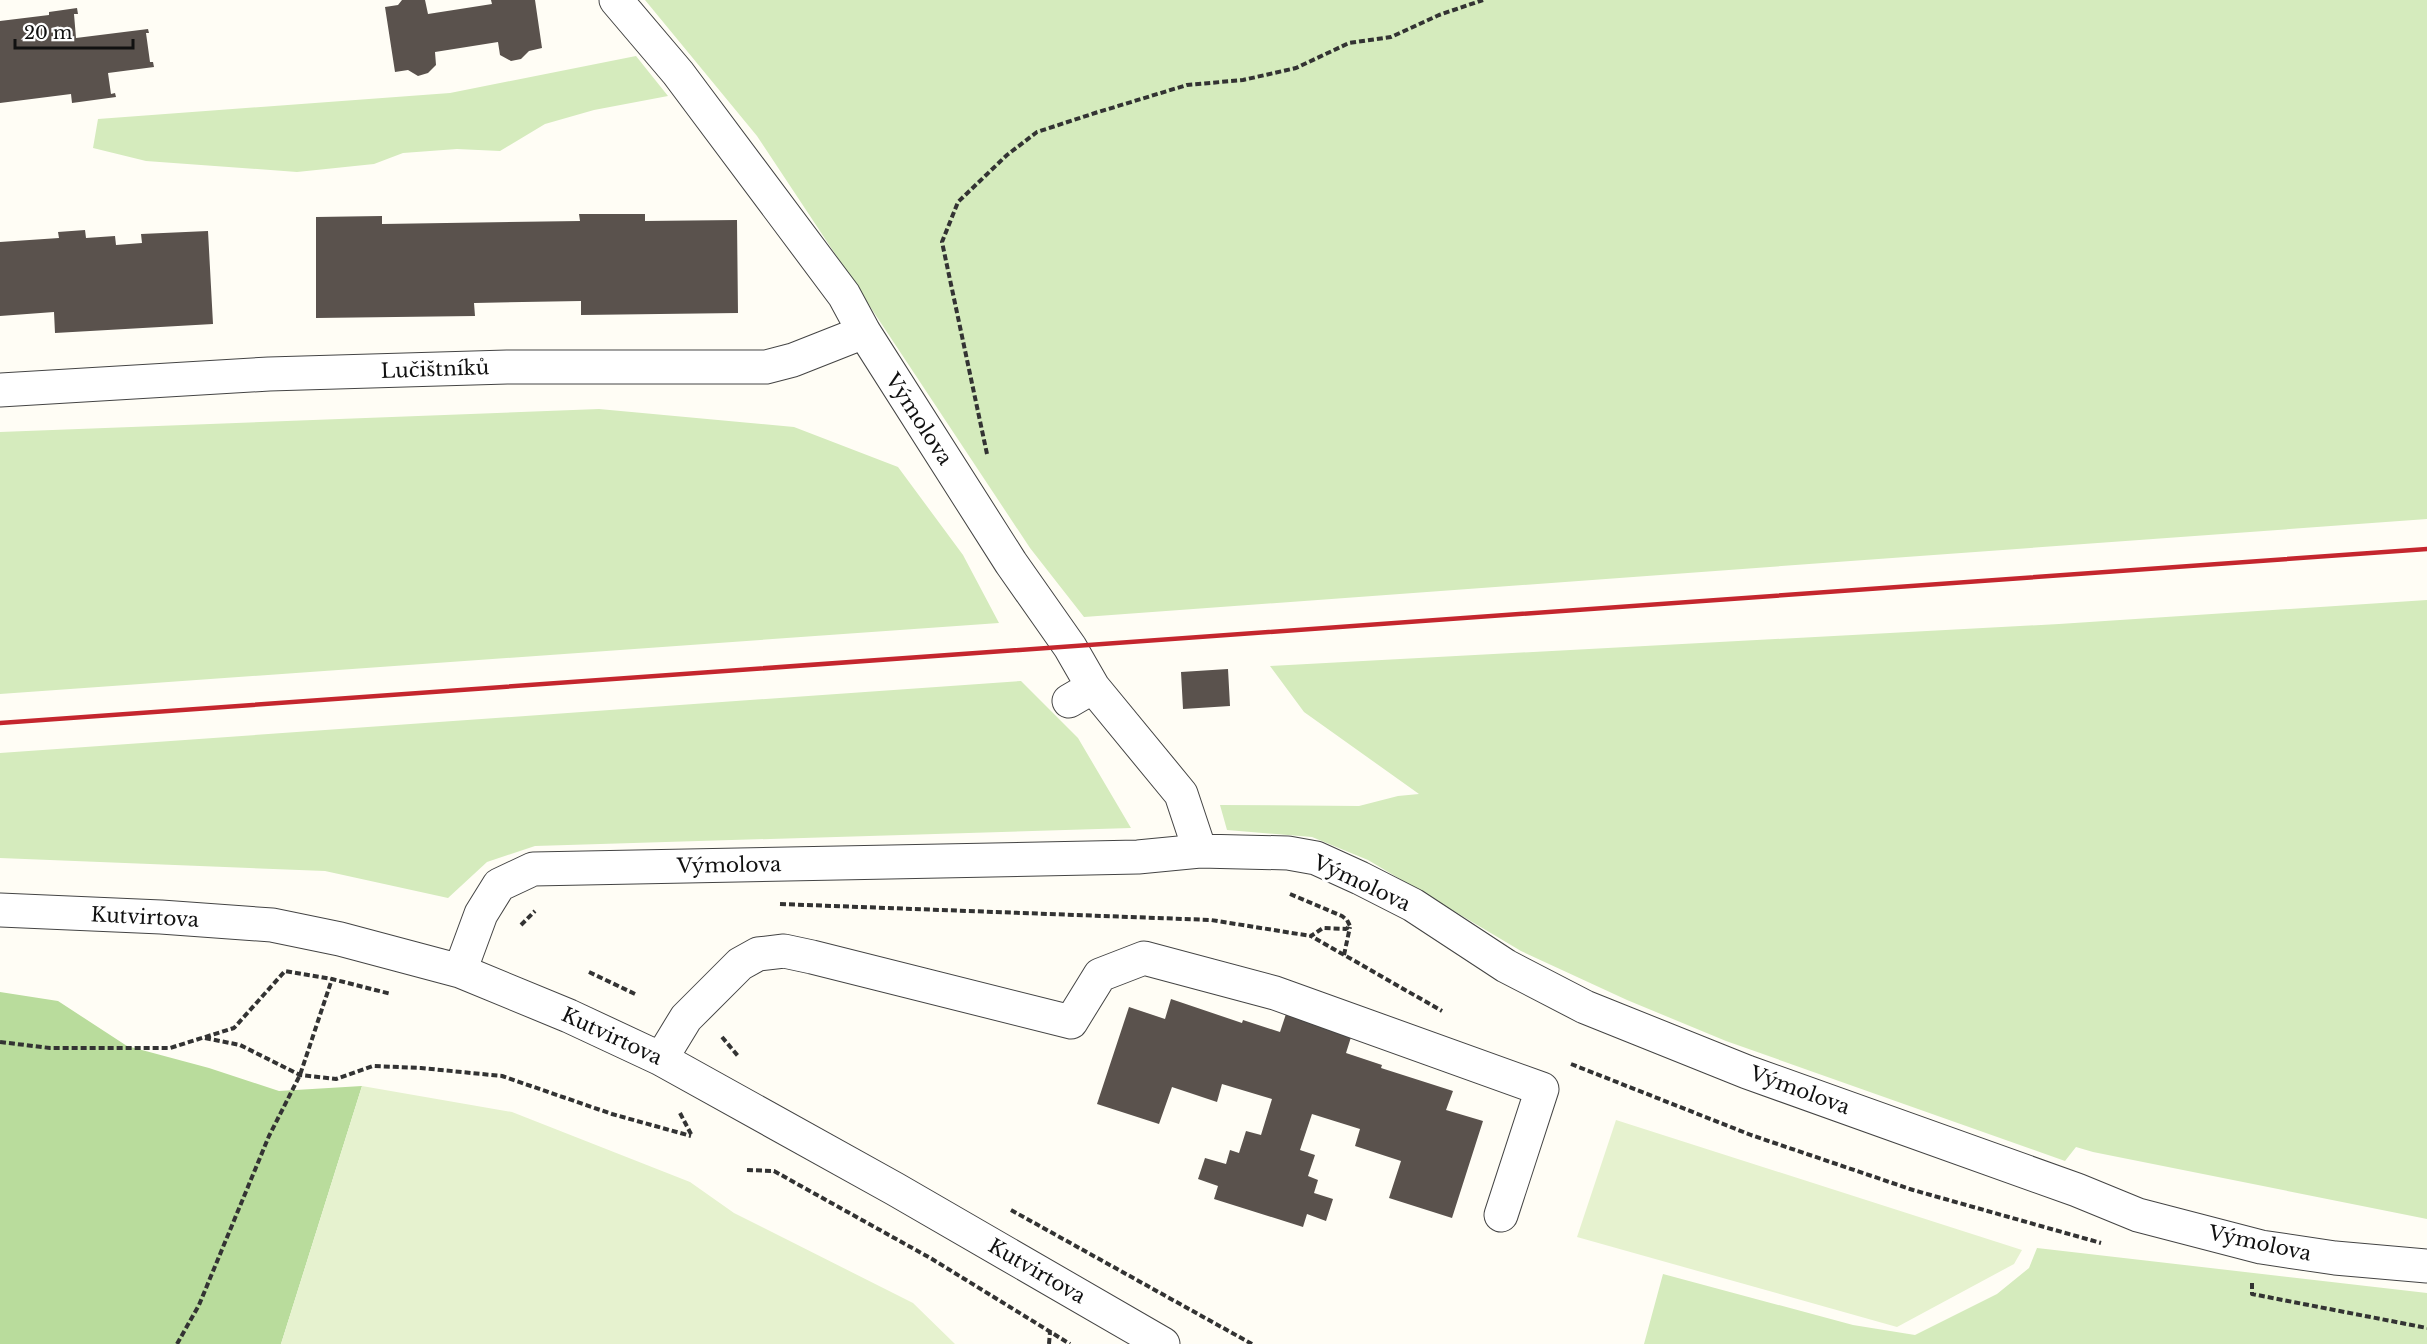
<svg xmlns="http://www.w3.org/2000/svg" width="2427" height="1344" font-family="'Libre Baskerville',serif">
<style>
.green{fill:#d5ebbd}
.forest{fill:#b9dc9c}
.pitch{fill:#e6f2cf}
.building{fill:#5a524d}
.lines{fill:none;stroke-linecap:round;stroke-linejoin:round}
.minor-casing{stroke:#444;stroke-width:35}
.path{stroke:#333;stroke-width:4;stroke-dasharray:6 3;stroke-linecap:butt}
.minor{stroke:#fff;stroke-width:33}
.rail{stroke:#c4262e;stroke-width:4.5}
.labels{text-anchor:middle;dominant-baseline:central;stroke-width:6;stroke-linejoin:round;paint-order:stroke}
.street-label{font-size:20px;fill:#111;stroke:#fff}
</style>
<rect width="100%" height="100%" fill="#fffdf5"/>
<path class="green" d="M645,0h1782v519l-1343,98 -54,-69 -273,-412z
M636,56l32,40 -74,14 -49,14 -45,27 -43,-2 -54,4 -29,11 -77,8 -151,-11 -53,-13 5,-29 352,-26z
M599,409l195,18 104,40 65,88 36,68 -999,71v-262z
M2427,600v619l-334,-67 -17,-5 -11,14 -339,-120 -99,-41 -106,-49 -153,-91 -56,-23 -85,-7 -7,-25 139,1 39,-10 21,-2 -115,-82 -34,-46 789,-42z
M1021,681l57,57 53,90 -596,18 -48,16 -39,36 -123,-27 -325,-13v-105z
M2037,1248l390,45v51h-783l19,-70 190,51 62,10 82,-41 32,-26z"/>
<path class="forest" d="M0,992l58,9 69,45 82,22 70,23 83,-5 -81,258h-281z"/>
<path class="pitch" d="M362,1086l150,26 178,70 44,31 179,90 42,41h-674z
M1616,1120l406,130 -8,14 -117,63 -320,-90z"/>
<path class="building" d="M402,0h23l3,14 64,-10 -1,-4h44l7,48 -13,3 -8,8 -10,2 -11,-6 -2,-13 -63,10 1,13 -8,8 -10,3 -10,-6 -13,2 -10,-65 13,-2z
M77,8l1,6h-4l2,24 72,-9 1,4h-3l4,29h3l1,5 -46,6 3,21 4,-1 1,4 -44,6 -1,-9 -71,9v-82l49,-6v-3z
M579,214h66v7l92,-1 1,93 -157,2v-14l-107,2 1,13 -159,2v-101l66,-1v8l198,-3z
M85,230l1,8 29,-2 1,9 26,-2 -1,-9 67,-3 5,93 -158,9 -1,-21 -54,4v-74l59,-4 -1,-6z
M1228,669l2,37 -47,3 -2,-37z
M1171,999l71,24 1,-3 37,12 6,-18 66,20 -6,19 36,12 -1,3 72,23 -7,19 37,11 -31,97 -63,-20 12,-37 -46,-15 5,-17 -48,-15 -12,36 15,5 -7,21 10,4 -4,13 19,6 -7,22 -19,-7 -4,13 -89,-28 4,-13 -20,-7 7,-21 21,6 4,-14 9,3 7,-22 15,4 11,-36 -50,-15 -5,18 -45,-15 -13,37 -62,-20 32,-97 36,12z"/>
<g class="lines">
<g class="minor-casing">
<path id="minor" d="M616,0l62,73 166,222 20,37 147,231 59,84 23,40 88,107 19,57
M0,390l269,-16 238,-7h259l27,-7 71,-28
M1069,701l24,-14
M0,910l161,7 111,8 68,14 120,32 109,45 92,43 234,130 268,155
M460,971l21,-57 18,-29 34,-16 605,-12 62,-6 88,2 28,5 44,20 53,27 93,61 79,41 162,65 330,118 61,25 123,32 74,11 92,8
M661,1059l25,-41 54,-54 18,-10 26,-3 28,6 259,65 29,-47 44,-17 131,35 267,96 -41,126"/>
</g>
<path class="path" d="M987,454l-45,-212 16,-40 49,-47 30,-23 58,-19 92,-28 56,-5 53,-12 53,-25 42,-6 48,-22 44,-15
M1290,894l52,22 5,4 3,6 -4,3 -23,-1 -12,8 131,75
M780,904l431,16 100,16
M521,925l14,-14
M1344,955l6,-28
M589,972l46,22
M722,1037l16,19
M205,1038l35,7 60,30 36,4 37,-13 48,2 81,8 110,38 79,22
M0,1042l50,6h120l64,-20 51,-57 47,8 59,15
M1571,1064l180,71 162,55 188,53
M680,1113l12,23
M747,1170l27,1 158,88 138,85
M1011,1210l241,134
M2252,1283v11l175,34
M177,1344l22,-39 70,-169 31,-61 32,-96
M1049,1344l1,-12"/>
<use href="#minor" class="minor"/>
<path class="rail" d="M0,723l2427,-174"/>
</g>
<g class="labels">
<g class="street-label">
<text transform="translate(435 369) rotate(-2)">Lučištníků</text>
<text transform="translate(919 419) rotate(57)">Výmolova</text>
<text transform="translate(729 865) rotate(-1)">Výmolova</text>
<text transform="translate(1362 883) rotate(25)">Výmolova</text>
<text transform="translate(145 917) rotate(3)">Kutvirtova</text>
<text transform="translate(612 1036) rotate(25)">Kutvirtova</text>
<text transform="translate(1800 1090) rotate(20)">Výmolova</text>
<text transform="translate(2260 1243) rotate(12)">Výmolova</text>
<text transform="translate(1037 1271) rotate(30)">Kutvirtova</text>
</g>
</g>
<path d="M15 39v9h118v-9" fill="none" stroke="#111111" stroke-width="3"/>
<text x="24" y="39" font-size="18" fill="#111111" stroke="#ffffff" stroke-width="4.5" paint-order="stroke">20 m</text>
</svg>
